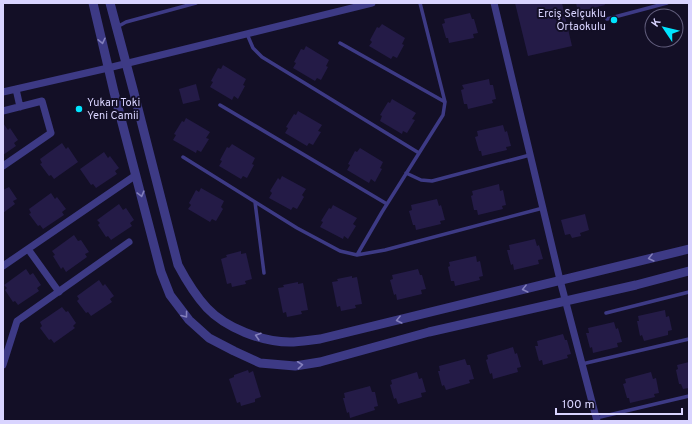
<svg xmlns="http://www.w3.org/2000/svg" width="692" height="424" font-family="Overpass,sans-serif">
<style>
.building{fill:#241b47}
.lines{fill:none;stroke-linecap:round;stroke-linejoin:round}
.service{stroke:#3d3a85;stroke-width:3.5}
.minor{stroke:#3d3a85;stroke-width:7}
.tertiary{stroke:#3d3a85;stroke-width:9}
.oneway{stroke:#837fbc}
.poi-dot{fill:#00e5ff;stroke:#130f26;stroke-width:1.5}
.labels{text-anchor:middle;dominant-baseline:central;stroke-width:4;stroke-linejoin:round;paint-order:stroke}
.poi-label{font-size:11px;fill:#d9d4ff;stroke:#130f26;text-anchor:end}
</style>
<rect width="100%" height="100%" fill="#130f26"/>
<path class="building" d="M515,3h47l10,43 -44,10z
M576,3h28l1,2 -27,7z
M470,13l2,6h2l4,14 -5,1 1,4 -25,5 -1,-5h-2l-4,-14 3,-1 -1,-4z
M382,24l23,14 -3,6 2,1 -7,13 -4,-2 -2,3 -22,-13 3,-4 -2,-2 7,-13 2,1z
M306,46l23,14 -3,6 2,1 -7,13 -4,-2 -2,3 -22,-13 3,-5 -2,-1 7,-13 3,1z
M223,65l23,14 -3,6 2,1 -7,13 -4,-3 -2,4 -22,-13 3,-5 -2,-1 7,-13 3,1z
M489,79l1,6h3l3,14 -4,1 1,3 -25,6 -1,-5h-3l-3,-14 3,-1 -2,-4z
M196,84l4,16 -17,4 -4,-15z
M392,99l24,14 -4,6 3,1 -8,13 -4,-2 -1,3 -22,-13 2,-5 -2,-1 8,-13 2,1z
M298,111l24,14 -4,6 3,1 -8,13 -4,-2 -2,3 -22,-13 3,-5 -2,-1 8,-13 2,1z
M186,118l24,14 -4,6 3,1 -8,13 -4,-2 -1,3 -23,-13 3,-5 -2,-1 8,-13 2,1z
M3,123l5,7 2,-2 8,12 -4,3 2,3 -13,9z
M503,125l2,7 2,-1 4,15 -5,1 1,3 -25,6 -1,-5h-2l-4,-14 3,-1 -1,-5z
M62,143l4,6 2,-2 10,15 -24,17 -3,-4 -2,1 -9,-12 2,-1 -2,-4z
M232,144l23,14 -3,6 2,1 -7,13 -4,-2 -2,3 -22,-13 3,-5 -2,-1 7,-13 2,1z
M360,148l23,14 -3,6 2,1 -7,13 -4,-3 -2,4 -22,-13 3,-5 -2,-1 7,-13 2,1z
M104,152l4,6 2,-2 9,12 -4,3 2,3 -21,14 -3,-4 -2,1 -11,-16z
M282,176l24,13 -4,6 2,2 -7,12 -4,-2 -2,3 -22,-12 3,-5 -2,-2 8,-13 2,2z
M499,184l1,7 3,-1 3,15 -4,1 1,3 -25,6 -1,-5h-3l-3,-14 2,-1 -1,-4z
M9,187l8,12 -4,2 2,3 -12,9v-23z
M201,188l23,13 -3,6 2,2 -7,12 -4,-2 -2,3 -22,-13 3,-4 -2,-2 7,-13 3,2z
M51,193l4,6 2,-2 9,12 -4,3 2,3 -21,14 -3,-4 -2,1 -9,-12 2,-1 -2,-4z
M437,199l2,7 2,-1 4,15 -5,1 1,3 -25,6 -1,-5h-2l-4,-14 3,-1 -1,-5z
M119,204l4,6 3,-2 8,12 -4,3 2,3 -21,14 -3,-4 -2,1 -8,-12 2,-2 -3,-3z
M333,205l24,13 -4,6 3,2 -8,13 -4,-3 -1,3 -23,-12 3,-5 -2,-1 8,-13 2,1z
M585,214l4,16 -9,3 1,3 -9,2 -2,-4 -5,1 -4,-15z
M74,235l4,6 3,-1 8,12 -4,2 2,3 -21,15 -3,-5 -2,2 -8,-13 2,-1 -3,-4z
M535,239l2,7 2,-1 4,14 -5,1 1,4 -25,6 -1,-6 -2,1 -4,-15h3l-1,-5z
M241,251v3l5,-1 6,26 -7,2 1,3 -14,3 -1,-4 -4,1 -6,-25 6,-2 -1,-2z
M476,256l1,6 3,-1 3,15 -4,1 1,3 -25,6 -1,-5h-3l-3,-14 2,-1 -1,-4z
M26,269l4,6 3,-2 8,12 -4,3 2,3 -21,14 -3,-4 -2,1 -8,-12 2,-2 -3,-3z
M418,269l2,6h2l4,14 -5,1 1,4 -25,6 -1,-6 -2,1 -4,-15 3,-1 -1,-4z
M352,276v2l5,-1 5,27 -7,1 1,3 -15,3 -1,-5 -3,1 -5,-25 6,-1 -1,-2z
M99,280l4,6 2,-2 9,12 -4,3 2,3 -21,14 -3,-4 -2,1 -9,-12 2,-2 -2,-3z
M298,282v2l5,-1 5,27 -7,1 1,3 -15,3 -1,-5 -3,1 -5,-25 6,-1 -1,-2z
M62,307l4,5 2,-1 8,12 -3,3 2,2 -21,15 -3,-4 -2,1 -9,-12 2,-2 -2,-4z
M665,310l1,7 3,-1 3,14 -4,1v4l-24,6 -2,-6 -2,1 -3,-15h2l-1,-5z
M614,322l2,7 2,-1 4,14 -5,1 1,4 -25,6 -1,-6 -2,1 -4,-15h3l-1,-5z
M563,334l2,6h2l4,14 -4,1 1,3 -25,7 -1,-5 -3,1 -4,-15h3l-1,-5z
M513,347l2,7 2,-1 4,14 -4,1 1,4 -25,7 -1,-6 -2,1 -4,-14 2,-1 -1,-4z
M465,359l2,6h3l4,14 -5,1 1,3 -24,7 -2,-5 -2,1 -4,-15h2l-1,-5z
M689,362v26l-6,1 -2,-5h-2l-3,-14 2,-1 -1,-4z
M248,370l1,3 4,-2 8,26 -6,2v3l-14,4 -1,-4 -3,1 -8,-24 5,-2v-2z
M417,372l2,7 3,-1 4,14 -5,1 1,4 -24,7 -2,-6 -2,1 -4,-14 2,-1 -1,-4z
M651,372l2,7 3,-1 3,15 -5,1 1,3 -25,6 -1,-5h-2l-4,-14 3,-1 -1,-4z
M370,386l2,6h3l3,14 -4,1 1,3 -25,8 -1,-6 -2,1 -4,-15h2l-1,-5z"/>
<g class="lines">
<path class="service" d="M607,19l60,-16
M117,27l9,-5 70,-19
M247,34l6,14 9,9 157,96
M340,43l105,59
M220,105l167,99
M183,157l114,71 43,23 17,4 28,-5 158,-42
M406,173l15,7 11,1 98,-26
M255,202l9,71
M357,255l25,-43 61,-97 2,-13 -25,-99
M606,313l83,-21
M582,364l107,-25
M596,418l93,-22"/>
<path class="minor" d="M494,3l66,277 37,141
M16,89l4,18
M3,92l105,-24 264,-65
M3,111l39,-10 9,32 -48,33
M28,249l31,43
M3,266l133,-91
M3,365l14,-44 112,-79"/>
<path class="tertiary" d="M93,3l21,89 47,180 9,23 19,25 20,18 25,13 26,12 35,3 25,-4 109,-30 207,-47 53,-14
M110,3l24,90 44,172c8,15 17,30 29,43 19,20 55,34 83,34 10,0 20,-2 30,-3l369,-90"/>
</g>
<defs><path id="oneway-chevron" d="M-2-3.5L2.5 0L-2 3.5" fill="none" stroke-width="1.6" stroke-linecap="round" stroke-linejoin="round"/></defs>
<g class="oneway">
<use href="#oneway-chevron" transform="translate(102 41) rotate(77)"/>
<use href="#oneway-chevron" transform="translate(141 194) rotate(75)"/>
<use href="#oneway-chevron" transform="translate(651 258) rotate(166)"/>
<use href="#oneway-chevron" transform="translate(525 289) rotate(166)"/>
<use href="#oneway-chevron" transform="translate(185 315) rotate(53)"/>
<use href="#oneway-chevron" transform="translate(399 320) rotate(166)"/>
<use href="#oneway-chevron" transform="translate(258 336) rotate(-163)"/>
<use href="#oneway-chevron" transform="translate(300 365) rotate(-6)"/>
</g>
<g class="poi-dot">
<circle cx="614" cy="20" r="4"/>
<circle cx="79" cy="109" r="4"/>
</g>
<g class="labels">
<g class="poi-label">
<text x="606" y="14">Erciş Selçuklu<tspan x="606" dy="13">Ortaokulu</tspan></text>
<text x="87" y="103" text-anchor="start">Yukarı Toki<tspan x="87" dy="13">Yeni Camii</tspan></text>
</g>
</g>
<rect width="692" height="424" fill="none" stroke="#d9d4ff" stroke-width="8"/>
<g transform="translate(664 28) rotate(305)"><circle r="19" fill="#130f26" stroke="#625e7d"/>
<path d="M0-3L7 15L0 10L-7 15Z" fill="#00e5ff"/>
<text y="-6" font-size="11" font-weight="bold" text-anchor="middle" fill="#d9d4ff">K</text>
</g>
<path d="M556 408v6h126v-6" fill="none" stroke="#d9d4ff" stroke-width="2"/>
<text x="562" y="408" font-size="12" fill="#d9d4ff" stroke="#130f26" stroke-width="3" paint-order="stroke">100 m</text>
</svg>
